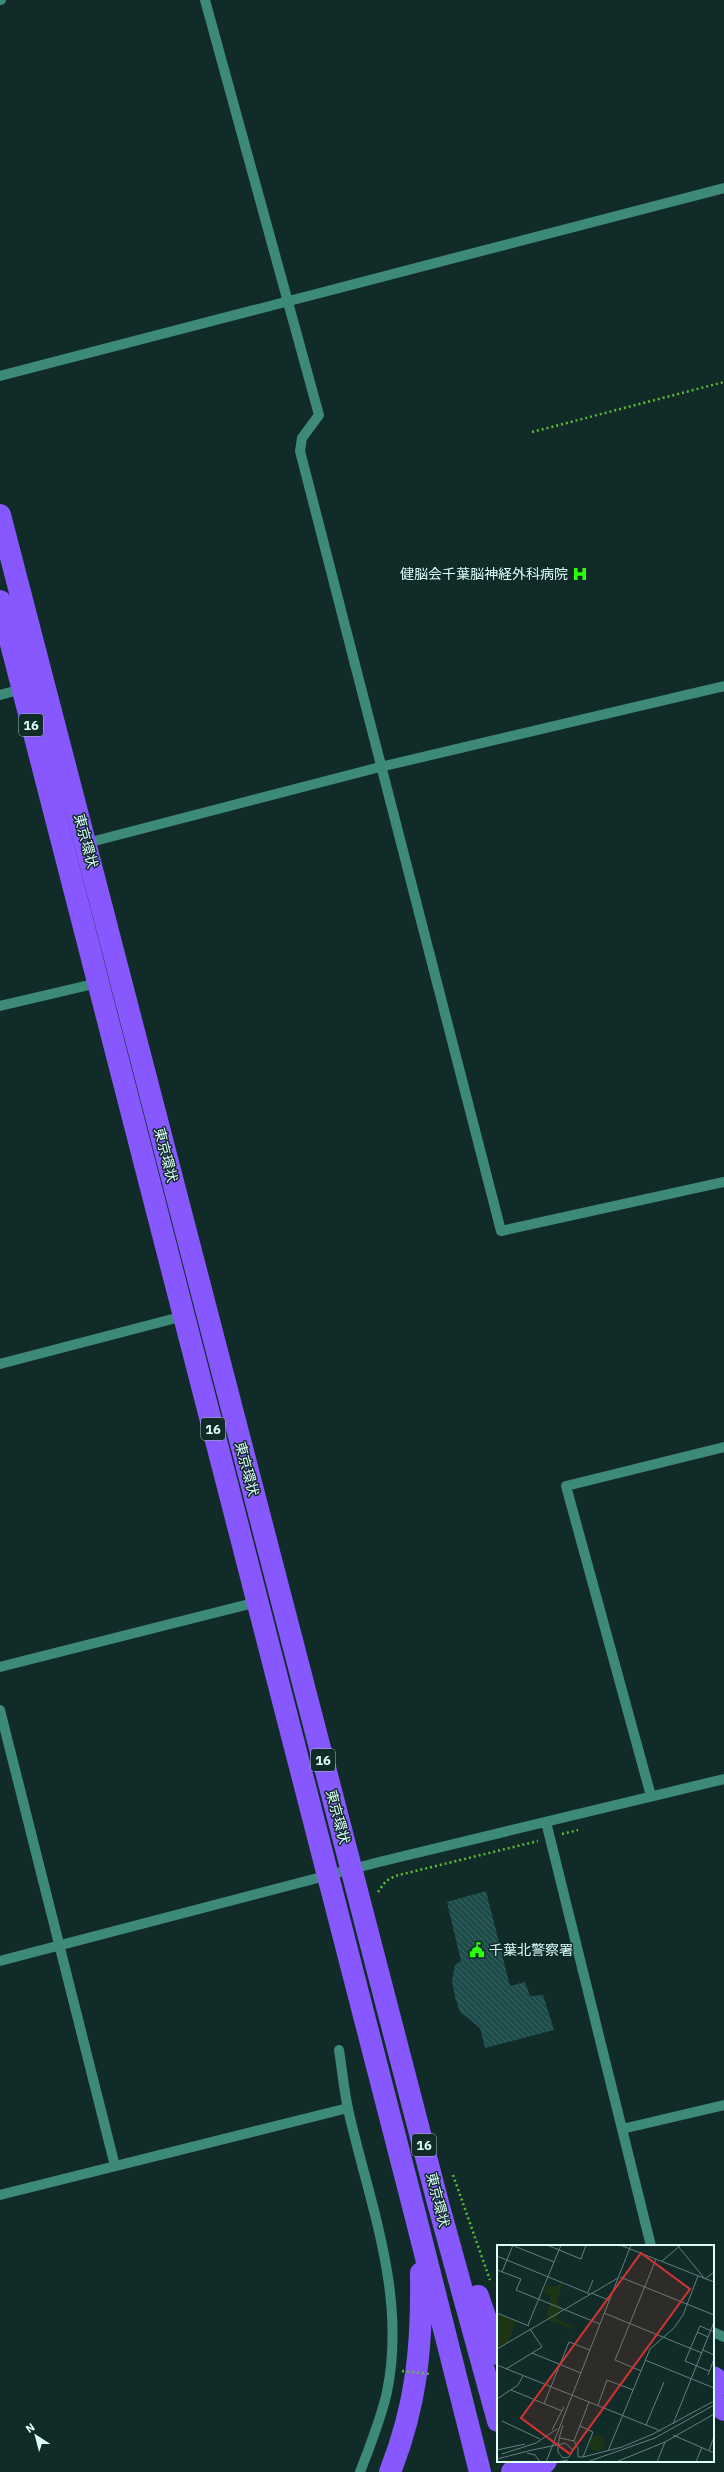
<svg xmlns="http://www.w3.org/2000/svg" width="724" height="2472" font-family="'IBM Plex Sans','Noto Sans JP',sans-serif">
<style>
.building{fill:url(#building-back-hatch)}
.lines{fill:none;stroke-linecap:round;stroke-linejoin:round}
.path{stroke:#5cbd32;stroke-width:2.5;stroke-dasharray:2 3;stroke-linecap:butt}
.minor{stroke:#3d8a7a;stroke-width:10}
.highway{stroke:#8658fe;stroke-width:22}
.path-bridge{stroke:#5cbd32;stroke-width:2.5;stroke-dasharray:2 3;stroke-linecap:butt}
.labels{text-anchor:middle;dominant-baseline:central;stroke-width:3;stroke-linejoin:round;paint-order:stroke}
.shield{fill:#112b29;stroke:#9fbfbb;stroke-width:1}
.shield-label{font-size:13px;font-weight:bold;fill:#dcfffa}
.poi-label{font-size:14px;fill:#dcfffa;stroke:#112b29;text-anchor:end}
.street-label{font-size:14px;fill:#dcfffa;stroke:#112b29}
.inset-road{fill:none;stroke:#62807d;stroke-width:1}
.view{fill:#d63332;fill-opacity:0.15;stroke:#d63332;stroke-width:2}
.inset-edge{fill:none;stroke:#dcfffa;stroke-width:2}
</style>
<defs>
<pattern id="building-back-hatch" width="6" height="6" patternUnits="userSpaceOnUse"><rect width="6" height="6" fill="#1d4c4a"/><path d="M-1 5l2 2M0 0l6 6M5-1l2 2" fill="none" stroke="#3d6765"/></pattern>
</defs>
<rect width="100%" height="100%" fill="#112b29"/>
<path class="building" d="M486,1891l24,95 15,-4 5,14 13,-1 11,35 -69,18 -5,-20 -20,-16 -5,-15 -3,-16 3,-16 6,-4 -14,-59z"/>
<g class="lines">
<path class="path" d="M532,432l192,-50
M562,1834l16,-4
M378,1892l8,-11 9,-5 143,-35
M453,2175l37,105"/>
<path class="minor" d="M0,0h1
M205,0l114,415 -17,23 -2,13 201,780 223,-49
M0,376l724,-188
M0,695l22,-6
M83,844l297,-77 344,-81
M0,1006l98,-23
M0,1364l184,-48
M0,1667l257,-65
M0,1710l115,456
M651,1796l-85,-310 158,-39
M546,1822l105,424
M0,1961l379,-99 345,-83
M339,2050c3,19 5,40 9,59 21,93 59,186 39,283 -6,27 -17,54 -27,80
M622,2129l102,-24
M0,2195l348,-87
M713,2332l11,5"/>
<path class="highway" d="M0,515l438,1688 60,218
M0,601l415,1613 65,258
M478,2296l20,58
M713,2377l11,7
M713,2401l11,9
M390,2472c27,-68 32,-126 31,-199
M512,2472l10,-11
M536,2472l10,-11"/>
<path class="path-bridge" d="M402,2371l28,3"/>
</g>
<defs>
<g id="hospital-bare" transform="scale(1.2)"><path d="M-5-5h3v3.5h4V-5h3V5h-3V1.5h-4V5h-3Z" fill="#2cfd09" stroke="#112b29" stroke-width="2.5" paint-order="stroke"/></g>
<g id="civic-bare" transform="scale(1.2)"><path d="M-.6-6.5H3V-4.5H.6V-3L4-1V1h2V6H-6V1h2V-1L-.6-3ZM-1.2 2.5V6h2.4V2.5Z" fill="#2cfd09" stroke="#112b29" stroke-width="2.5" paint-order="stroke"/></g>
</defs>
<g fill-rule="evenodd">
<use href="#hospital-bare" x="580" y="574"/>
<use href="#civic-bare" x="477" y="1950"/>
</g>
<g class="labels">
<g class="shield">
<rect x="19" y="714" width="24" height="22" rx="3"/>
<rect x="201" y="1418" width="24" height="22" rx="3"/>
<rect x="311" y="1749" width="24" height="22" rx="3"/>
<rect x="412" y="2134" width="24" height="22" rx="3"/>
</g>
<g class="shield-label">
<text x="31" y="725">16</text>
<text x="213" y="1429">16</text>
<text x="323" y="1760">16</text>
<text x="424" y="2145">16</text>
</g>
<g class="poi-label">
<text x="568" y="574">健脳会千葉脳神経外科病院</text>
<text x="489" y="1950" text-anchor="start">千葉北警察署</text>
</g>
<g class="street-label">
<text transform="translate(86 841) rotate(75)">東京環状</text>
<text transform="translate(166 1155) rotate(76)">東京環状</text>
<text transform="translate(247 1469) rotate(75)">東京環状</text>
<text transform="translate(338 1817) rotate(75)">東京環状</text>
<text transform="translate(438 2200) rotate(76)">東京環状</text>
</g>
</g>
<g transform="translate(497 2245)">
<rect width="217" height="217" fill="#112b29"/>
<path d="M62,38l4,1 -6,17 4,8 -4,10 18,8 -1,2 -24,-8 -3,-5 3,-20 -6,-4 3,-7 10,2z" fill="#1d3514"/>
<path d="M0,69l19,7 -8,21 -11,6zM92 198a8 8 0 1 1 16 0a8 8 0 1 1-16 0Z" fill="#1d3514"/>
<path class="inset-road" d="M50,0l34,14M123,0l94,37M180,0l28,34 9,-7M17,1l40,16M0,11l93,38M84,14l5,-14M165,16l19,-16M0,25l24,9 -5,11 84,34M5,27l11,-27M123,32l94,38M91,47l5,-12M94,48l18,7M0,68l32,13M107,68l98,40M31,80l33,-80M200,87l11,5M0,104l121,-71M206,105l11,5M35,108l49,20M148,115l69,28M0,120l164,66M9,124l36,-22 -12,-18M144,126l-26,-11 41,-101M212,126l-24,-10 15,-35 14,6M211,130l6,-16M14,145l51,21M0,154l21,-14 5,-9M47,159l25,-62 21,8M101,160l9,-25 26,10M5,176l38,18M176,179l41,-102M149,180l18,-43M83,181l13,6 -10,25M55,185l12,-23M176,190l41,18M63,193l14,3 4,7v9h5l39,-10 31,-13 61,-33M77,196l15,-39M0,205l28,-6M212,205l5,-13M111,206l42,-102 24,-21 9,-13 15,-39M30,208l8,2 5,7M5,209l34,-11 21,-14M0,214l35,-9 30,-6 3,-1 8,7 -4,7 -6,1 -5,-6v-6l1,-6 1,-5 3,-10M49,217l85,-217M59,217l12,-2M90,217l68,-24 59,-33M119,217l49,-20 49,-28M160,217l8,-20M199,217l6,-15"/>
<path class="view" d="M144,8l49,36 -120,165 -49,-36z"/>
<rect width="217" height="217" class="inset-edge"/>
</g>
<g transform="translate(36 2436) rotate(324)" stroke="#112b29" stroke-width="3" paint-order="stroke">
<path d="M0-3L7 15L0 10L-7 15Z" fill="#dcfffa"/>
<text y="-6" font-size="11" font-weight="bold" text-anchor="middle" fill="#dcfffa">N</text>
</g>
</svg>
